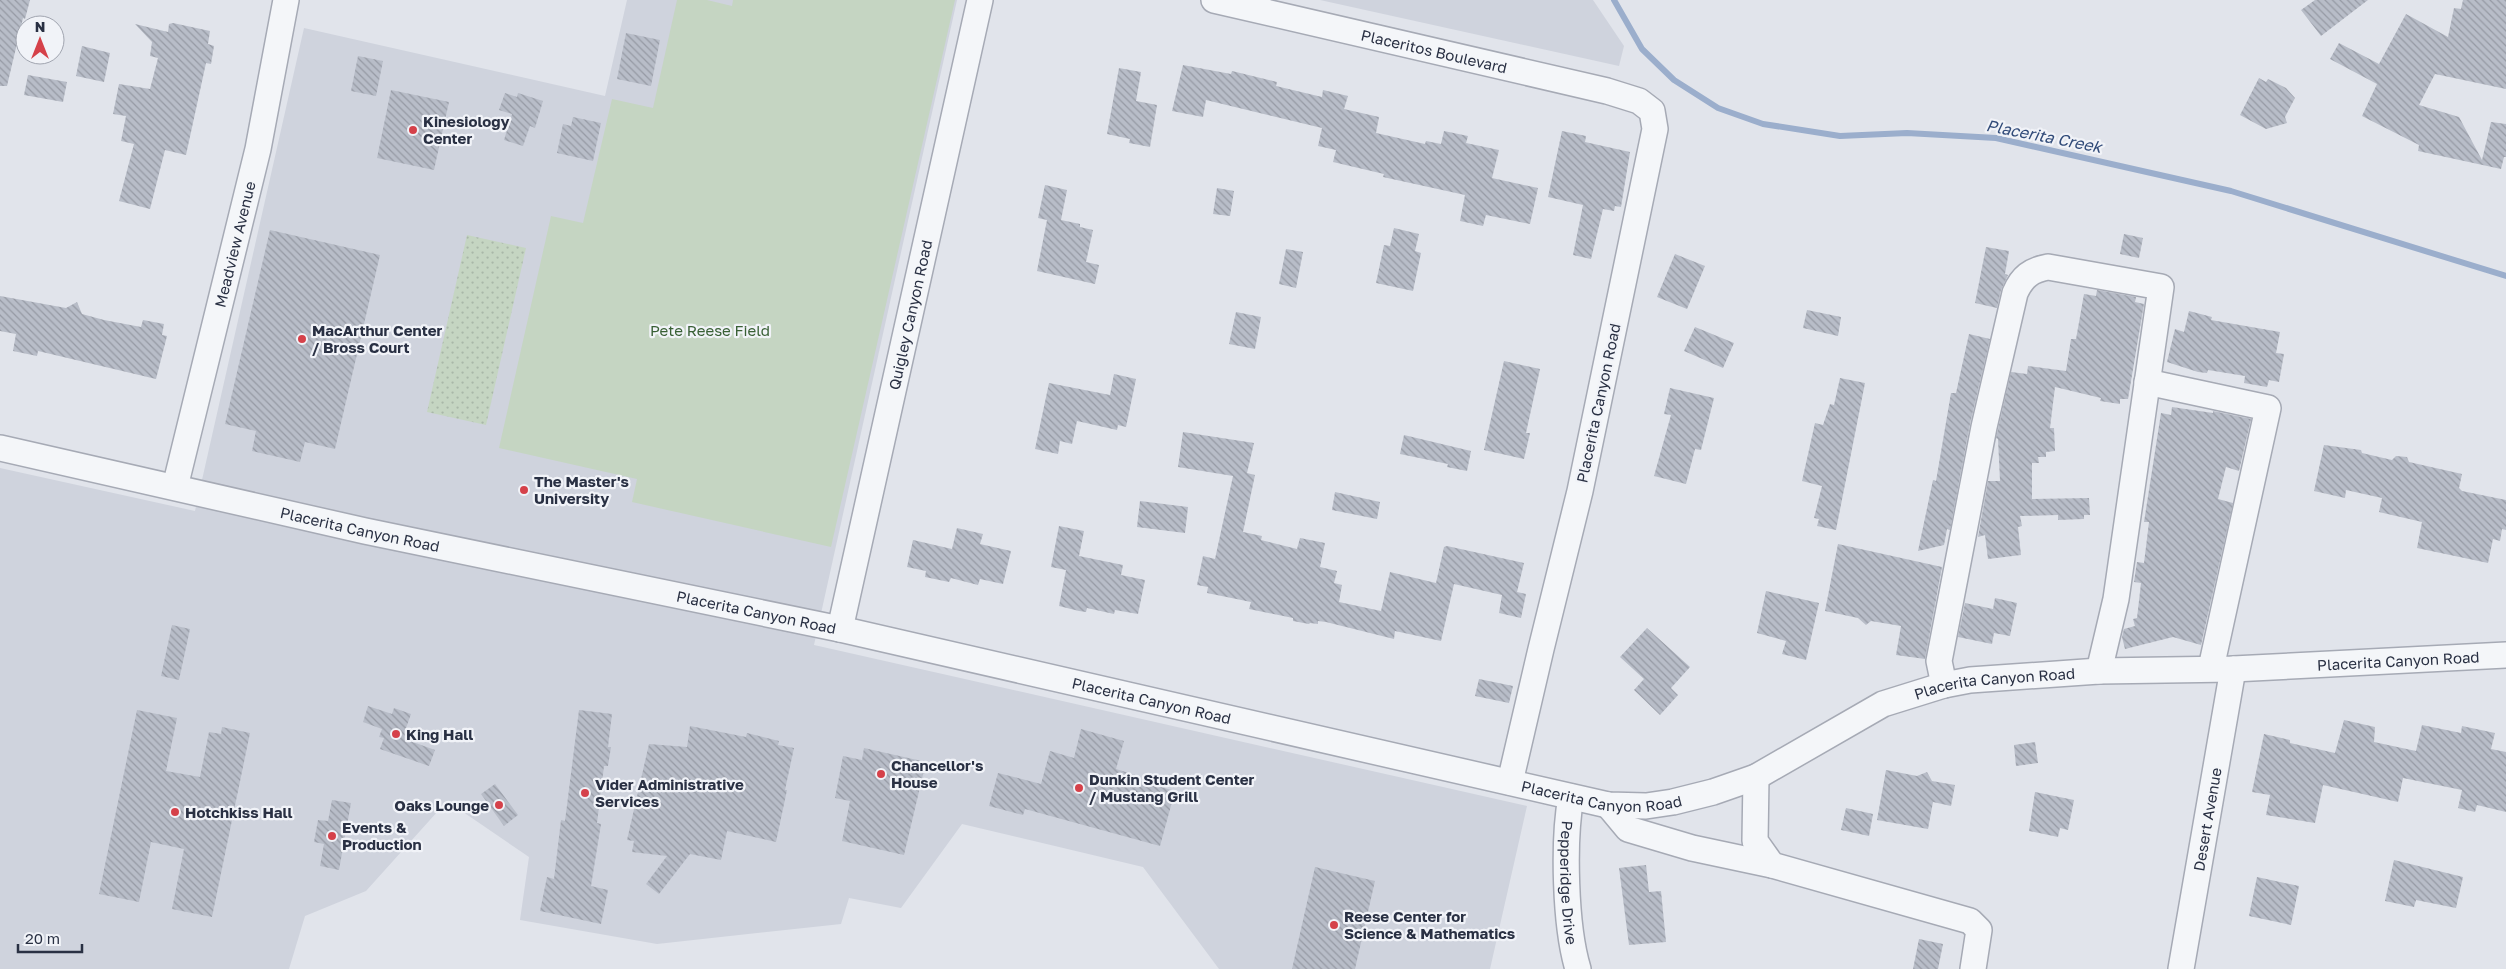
<svg xmlns="http://www.w3.org/2000/svg" width="2506" height="969" font-family="'Golos Text',sans-serif">
<style>
.built{fill:#cfd3dd}
.grass{fill:url(#grass-dots)}
.park{fill:#c5d5c2}
.lines{fill:none;stroke-linecap:round;stroke-linejoin:round}
.stream{stroke:#9baecc;stroke-width:6}
.building{fill:url(#building-back-hatch)}
.minor-casing{stroke:#a6aab5;stroke-width:28}
.minor{stroke:#f4f6f9;stroke-width:25}
.poi-dot{fill:#d5414a;stroke:#f1f3f8;stroke-width:2}
.labels{text-anchor:middle;dominant-baseline:central;stroke-width:4.5;stroke-linejoin:round;paint-order:stroke}
.street-label{font-size:15px;fill:#293043;stroke:#f1f3f8}
.poi-label{font-size:15px;font-weight:bold;fill:#293043;stroke:#f1f3f8;text-anchor:start}
.park-label{font-size:15px;fill:#396035;stroke:#f1f3f8}
.water-label{font-size:16px;font-style:italic;fill:#314b79;stroke:#f1f3f8}
</style>
<defs>
<pattern id="grass-dots" width="8" height="8" patternUnits="userSpaceOnUse" patternTransform="scale(1.25)"><rect width="8" height="8" fill="#c5d5c2"/><path d="M2 2h.1M6 6h.1" fill="none" stroke="#a9b7a8" stroke-width="1.8" stroke-linecap="round"/></pattern>
<pattern id="building-back-hatch" width="6" height="6" patternUnits="userSpaceOnUse" patternTransform="scale(1.25)"><rect width="6" height="6" fill="#b8bdc8"/><path d="M-1 5l2 2M0 0l6 6M5-1l2 2" fill="none" stroke="#969aa4"/></pattern>
</defs>
<rect width="100%" height="100%" fill="#e1e4eb"/>
<path class="built" d="M627,0h330l-143,645 713,161 -37,163h-271l-76,-102 -181,-43 -61,84 -52,-10 -8,26 -184,20 -137,-24 9,-63 -82,-56 -81,90 -61,25 -16,53h-289v-501l195,43 109,-483 301,68z
M1320,0h273l31,46 -5,20z"/>
<path class="grass" d="M467,235l59,13 -40,177 -59,-13z"/>
<path class="park" d="M677,0h30l25,6 1,-6h222l-124,547 -199,-45 5,-23 -138,-31 52,-232 32,7 29,-124 41,9z"/>
<g class="lines">
<path class="stream" d="M1614,0l28,49 32,31 44,28 45,16 77,12 67,-3 89,5 235,53 275,85"/>
</g>
<path class="building" d="M0,0h30l-5,19 -2,-1 -16,68h-7z
M2315,0h53l-47,36 -20,-26z
M2463,0h43v89l-71,-15 -16,31 40,12 23,43 9,-38 15,2v33h-2l-3,12 -83,-18 1,-6 -57,-29 15,-32 -47,-25 9,-16 40,21 27,-50 42,23 6,-29 7,1z
M173,23l37,8 -2,13 6,2 -3,18 -5,-1 -20,92 -21,-5 -15,59 -31,-8 15,-57 -13,-3 5,-25 -13,-2 6,-30 31,5 8,-31 -8,-2 2,-14 -17,-18 33,8 1,-8z
M626,33l34,7 -9,46 -34,-7z
M82,46l28,7 -6,29 -28,-6z
M358,56l25,5 -7,35 -25,-5z
M1183,65l48,9 1,-3 45,11 -1,4 46,11 1,-7 25,6 -4,13 35,8 -3,16 49,11 1,-3 15,3 3,-13 24,5 -2,7 33,7 -7,28 46,10 -8,36 -44,-9 -3,11 -23,-5 5,-26 -82,-18 1,-3 -51,-12 3,-12 -18,-4 4,-18 -116,-28 -3,17 -31,-6z
M1119,68l22,4 -5,29 21,4 -7,42 -21,-4 1,-4 -23,-5z
M28,75l39,7 -4,20 -39,-7z
M2259,78l7,4 2,-3 18,9 9,10 -10,19 2,6 -21,6 -26,-14z
M391,90l58,12 -15,68 -57,-12z
M505,93l12,4 1,-4 25,8 -8,27 -5,-2 -7,20 -19,-6 8,-26 -13,-4z
M573,117l28,6 -8,38 -36,-8 6,-29 8,2z
M1562,131l24,5 -1,6 45,10 -9,55 -6,-1 -1,5 -11,-2 -12,50 -18,-4 10,-50 -35,-8z
M1045,185l22,5 -6,30 19,4v3l13,3 -7,32 13,3 -4,19 -58,-13 10,-51 -9,-2z
M1217,188l17,3 -4,25 -17,-2z
M1394,228l25,6 -4,17 6,2 -8,38 -37,-8 8,-38 6,1z
M270,230l110,25 -45,194 -30,-7 -5,20 -48,-11 4,-20 -31,-7z
M2124,234l19,4 -4,20 -19,-4z
M1986,247l23,4 -4,23 3,1 -7,15 -4,18 -22,-5z
M1286,249l17,3 -7,36 -17,-4z
M1675,254l30,12 -18,43 -30,-12z
M2097,290l39,7 -1,5 9,2 -16,95h-8v5l-20,-3 1,-3 -46,-11 -5,41h4l1,23 -9,1v5h-8l1,6h-7v36l57,-1 1,17h-6v4l-26,1v-5l-38,1 2,10 -4,1 3,28 -33,4 -3,-24 -7,2 10,-56h12l-2,-42 -2,-1 15,-66 16,2 1,-8 38,5 5,-32h5l8,-45 12,2z
M0,296l66,12 11,-6 5,12 22,6 37,7 2,-7 21,4 -2,11 5,1 -11,43 -118,-28 -1,5 -24,-5 3,-17 -16,-3z
M1807,310l34,7 -3,19 -35,-8z
M2189,311l23,6 -1,3 69,12 -4,21 8,1 -5,28 -10,-2 -2,7 -23,-4 1,-7 -37,-6 -1,3 -9,-1 -31,-10 8,-33 9,3z
M1236,312l25,5 -6,32 -26,-5z
M1695,327l39,16 -11,25 -39,-17z
M1969,334l21,5 -20,85 -20,106 -3,-1 -3,16 -26,6 15,-71 3,1 15,-88h5z
M1504,361l36,8 -14,64h4l-6,26 -40,-9z
M1114,374l22,5 -10,48 -8,-2 -1,5 -40,-9 -5,23 -12,-3 -2,13 -23,-5 14,-66 61,12z
M1840,378l25,5 -29,147 -19,-4 2,-7 -5,-1 8,-32 -20,-5 13,-58 8,2 7,-21 4,1z
M1670,388l44,10 -13,52 -6,-1 -9,35 -32,-8 17,-61 -7,-1z
M2172,407l41,6v-2l38,8 -12,52 -13,-4 -8,32 15,4 -32,142 -28,-8 -48,12 -3,-12 2,-8 11,-3 -2,-7 4,-1 4,-35 -7,-1 3,-20 7,1 5,-41h-5l17,-109 10,2z
M1183,432l71,11 -7,30 8,2 -12,57 19,4 -1,4 36,9 3,-11 25,5 -5,24 17,4 -3,12 8,2 -3,17 42,9 9,-39 46,11 8,-36 3,-1 77,17 -7,29 9,2 -5,24 -22,-5 3,-18 -48,-11 -13,57 -46,-10 -1,8 -68,-17 -8,-1v3l-8,-1 -1,1 -16,-3v-3l-44,-9 2,-7 -44,-9 1,-6 -11,-2 6,-29 12,3 18,-83 -55,-9z
M1404,435l67,16 -4,20 -20,-4 1,-3 -48,-10z
M2324,445l37,5 1,3 30,7 4,-4 11,1 2,5 53,12 -3,14 3,3 44,9v30l-4,-1 -2,12 -7,-2 -5,24 -71,-15 5,-26 -43,-10 3,-14 -36,-8 -1,8 -31,-7z
M1335,492l45,10 -3,17 -45,-9z
M1140,501l48,6 -3,26 -48,-6z
M1059,526l25,5 -5,25 44,9 -2,10 24,5 -7,34 -23,-4 -1,4 -27,-6 -1,4 -7,-1 -20,-5 7,-36 -15,-3z
M957,528l26,6 -3,10 31,7 -8,33 -23,-5 -2,6 -27,-7 -2,4 -24,-5 1,-6 -19,-4 6,-27 39,9z
M1838,544l104,23 -17,92 -29,-4 5,-29 -30,-5 -5,4 -8,-7 -33,-7z
M1766,591l53,12 -13,57 -24,-6 4,-13 -29,-8z
M1995,598l22,5 -7,33 -16,-3 -2,11 -34,-7 7,-34 28,6z
M172,625l18,4 -11,51 -18,-4z
M1647,628l43,39 -19,21 7,7 -18,20 -26,-25 10,-11 -24,-22z
M1479,679l34,7 -4,17 -34,-7z
M368,706l24,8 2,-6 17,6 -5,14 7,3 -3,10 25,9 -6,16 -49,-17 4,-11 -5,-1 3,-8 -19,-7z
M137,710l40,8 -11,53 34,6 9,-45 12,2 1,-7 28,6 -38,184 -40,-8 12,-60 -33,-7 -12,60 -40,-8z
M579,710l33,4 -4,33h3l-3,19h-4l-7,57 4,1 -10,62 17,4 -7,34 -61,-13 7,-34 7,2 7,-59 4,1z
M2344,720l31,7 -1,15 42,9 6,-26 39,8 1,-7 33,7 -4,16 15,3v60l-29,-7 -2,7 -17,-4 4,-18 -59,-12 -5,24 -75,-17 -8,38 -49,-8 4,-20 -18,-3 12,-58 26,6v3l45,10z
M690,726l56,11 1,-4 32,8 -1,4 16,3 -9,42h2l-11,52 -49,-11 -6,29 -31,-6 -31,40 -13,-10 21,-28 -35,-4 2,-11 -7,-1 22,-96 38,3z
M1081,729l43,12 -8,28 19,6 -2,4 42,12 -15,55 -135,-37 -2,6 -34,-9 9,-33 43,11 9,-33 24,7z
M2035,742l3,21 -22,3 -2,-21z
M864,748l62,14 -22,93 -62,-14 8,-40 -15,-3 8,-42 19,4z
M1886,770l31,6 10,-4 5,9 23,4 -4,21 -18,-4 -5,27 -51,-9z
M495,784l23,31 -14,11 -23,-32z
M2035,792l39,8 -6,30 -8,-2 -2,9 -29,-6z
M332,800l19,3 -12,67 -19,-4 4,-22 -10,-2 4,-22 10,1z
M1846,808l27,6 -4,22 -28,-6z
M2394,860l69,17 -7,31 -40,-8 -2,7 -29,-6z
M1646,865l3,27 12,-1 5,51 -37,3 -10,-77z
M1315,867l60,14 -20,88h-63z
M2257,877l42,9 -8,39 -42,-9z
M1919,939l24,5 -5,25h-25z"/>
<g class="lines">
<g class="minor-casing">
<g id="minor">
<path id="s1" d="M1214,0l393,91 32,10 13,10 3,18 -75,362 -39,158 -31,133"/>
<path d="M2147,382l121,26 -57,260"/>
<path id="s2" d="M0,448l365,83 475,98 768,176 38,1 27,-4 40,-10 43,-15 127,-73 61,-19 26,-5 129,-9 134,-2 273,-14"/>
<path id="s3" d="M175,487l83,-338 28,-149"/>
<path id="s4" d="M840,629l140,-629"/>
<path d="M1944,685l-5,-24 45,-234 31,-134c7,-16 16,-23 33,-26l113,20 -45,312 -17,72"/>
<path d="M1756,777l-1,64 17,24 198,56 9,9 -6,39"/>
<path id="s5" d="M1571,797c-8,44 -6,129 7,172"/>
<path d="M1608,805l20,24 64,19 80,17"/>
<path id="s6" d="M2181,969l52,-300"/>
</g>
</g>
<use href="#minor" class="minor"/>
</g>
<g class="poi-dot">
<circle cx="413" cy="130" r="5"/>
<circle cx="302" cy="339" r="5"/>
<circle cx="524" cy="490" r="5"/>
<circle cx="396" cy="734" r="5"/>
<circle cx="881" cy="774" r="5"/>
<circle cx="1079" cy="788" r="5"/>
<circle cx="585" cy="793" r="5"/>
<circle cx="499" cy="805" r="5"/>
<circle cx="175" cy="812" r="5"/>
<circle cx="332" cy="836" r="5"/>
<circle cx="1334" cy="925" r="5"/>
</g>
<g class="labels">
<g class="street-label">
<text stroke="none"><textPath href="#s1" startOffset="226">Placeritos Boulevard</textPath></text>
<text stroke="none"><textPath href="#s3" startOffset="250">Meadview Avenue</textPath></text>
<text stroke="none"><textPath href="#s4" startOffset="322">Quigley Canyon Road</textPath></text>
<text transform="translate(1598 403) rotate(-78)">Placerita Canyon Road</text>
<text stroke="none"><textPath href="#s2" startOffset="369">Placerita Canyon Road</textPath></text>
<text stroke="none"><textPath href="#s2" startOffset="774">Placerita Canyon Road</textPath></text>
<text stroke="none"><textPath href="#s2" startOffset="2465">Placerita Canyon Road</textPath></text>
<text stroke="none"><textPath href="#s2" startOffset="2060">Placerita Canyon Road</textPath></text>
<text stroke="none"><textPath href="#s2" startOffset="1179">Placerita Canyon Road</textPath></text>
<text stroke="none"><textPath href="#s2" startOffset="1640">Placerita Canyon Road</textPath></text>
<text stroke="none"><textPath href="#s6" startOffset="152">Desert Avenue</textPath></text>
<text stroke="none"><textPath href="#s5" startOffset="86">Pepperidge Drive</textPath></text>
</g>
<g class="poi-label">
<text x="423" y="121">Kinesiology<tspan x="423" dy="17">Center</tspan></text>
<text x="312" y="330">MacArthur Center<tspan x="312" dy="17">/ Bross Court</tspan></text>
<text x="534" y="481">The Master's<tspan x="534" dy="17">University</tspan></text>
<text x="406" y="734">King Hall</text>
<text x="891" y="765">Chancellor's<tspan x="891" dy="17">House</tspan></text>
<text x="1089" y="779">Dunkin Student Center<tspan x="1089" dy="17">/ Mustang Grill</tspan></text>
<text x="595" y="784">Vider Administrative<tspan x="595" dy="17">Services</tspan></text>
<text x="489" y="805" text-anchor="end">Oaks Lounge</text>
<text x="185" y="812">Hotchkiss Hall</text>
<text x="342" y="827">Events &amp;<tspan x="342" dy="17">Production</tspan></text>
<text x="1344" y="916">Reese Center for<tspan x="1344" dy="17">Science &amp; Mathematics</tspan></text>
</g>
<g class="park-label">
<text x="710" y="330">Pete Reese Field</text>
</g>
<g class="water-label">
<text transform="translate(2044 136) rotate(11)">Placerita Creek</text>
</g>
</g>
<g transform="translate(40 40)"><circle r="24" fill="#f1f3f8" stroke="#a1a5b0"/>
<path d="M0-4L9 19L0 12L-9 19Z" fill="#d5414a"/>
<text y="-8" font-size="14" font-weight="bold" text-anchor="middle" fill="#293043">N</text>
</g>
<path d="M18 944v8h64v-8" fill="none" stroke="#293043" stroke-width="2.5"/>
<text x="25" y="944" font-size="15" fill="#293043" stroke="#f1f3f8" stroke-width="4" paint-order="stroke">20 m</text>
</svg>
